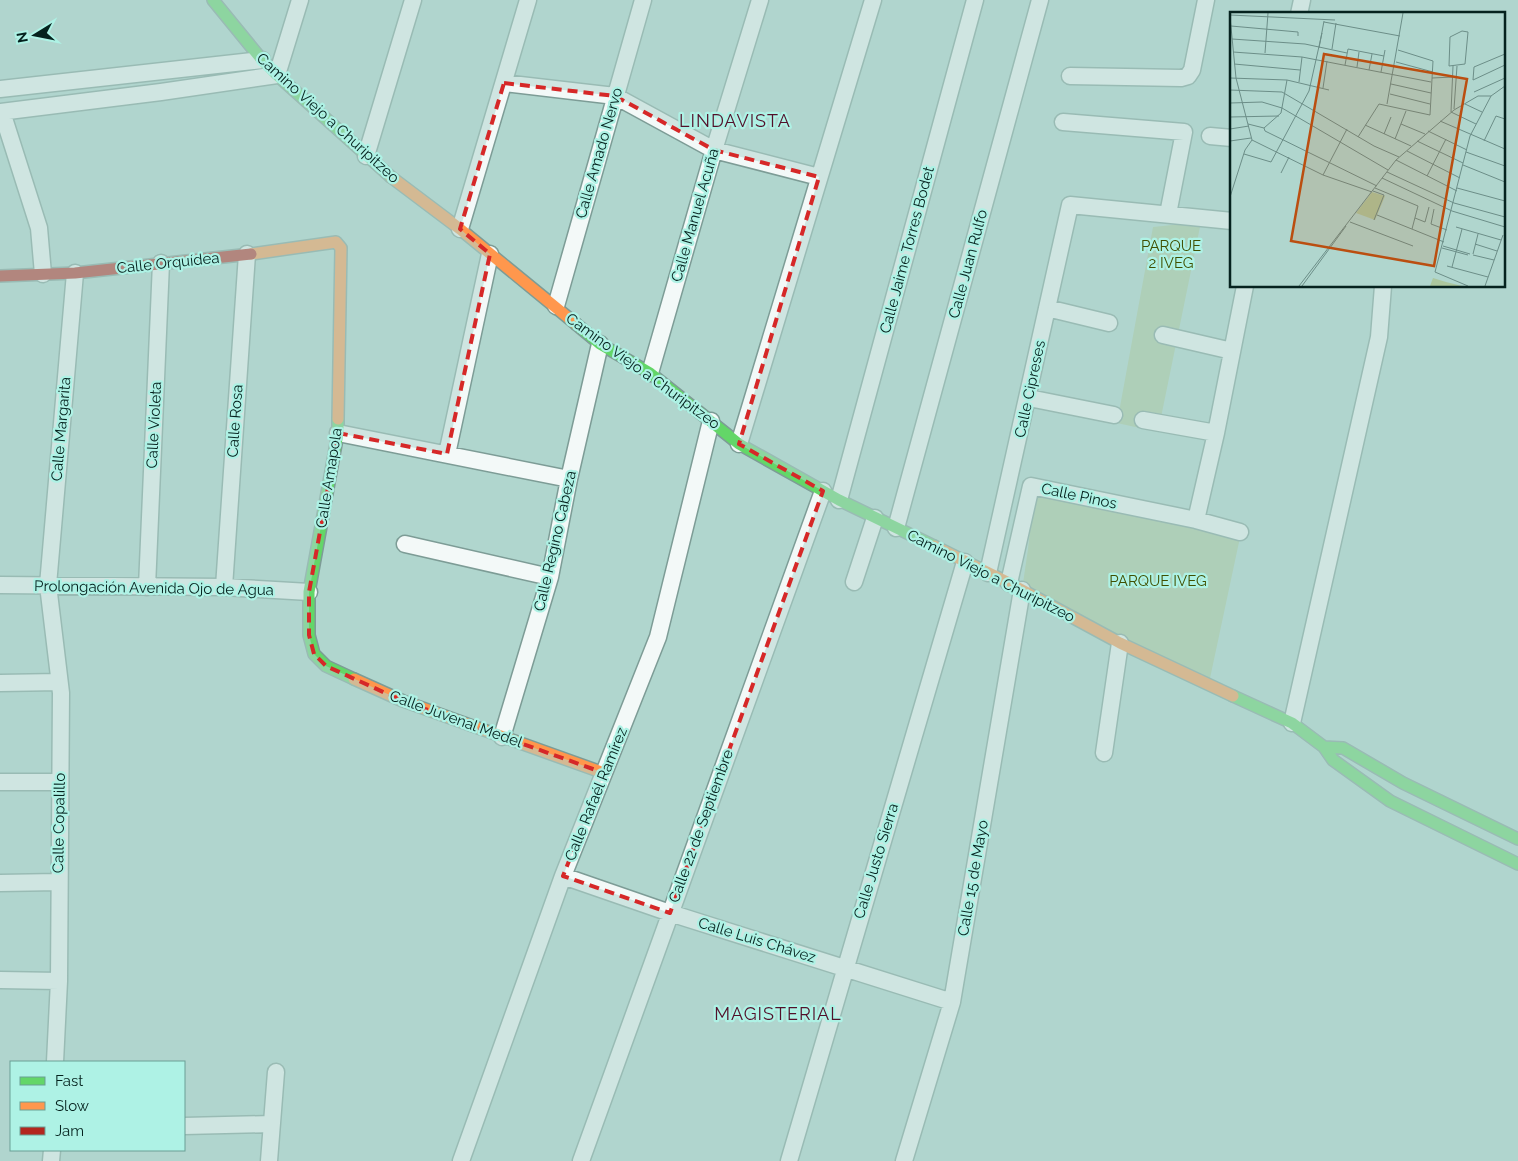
<svg xmlns="http://www.w3.org/2000/svg" width="1518" height="1161" font-family="Raleway,sans-serif">
<style>
.green{fill:#acc79e}
.lines{fill:none;stroke-linecap:round;stroke-linejoin:round}
.street-casing{stroke:#7d9c96;stroke-width:19}
.fast-casing{stroke:#7d9c96;stroke-width:14}
.slow-casing{stroke:#7d9c96;stroke-width:14}
.jam-casing{stroke:#7d9c96;stroke-width:14}
.street{stroke:#f3f9f8;stroke-width:16}
.fast{stroke:#63d668;stroke-width:11}
.slow{stroke:#ff974d;stroke-width:11}
.jam{stroke:#b3261e;stroke-width:11}
.marked{fill:none;stroke:#d62828;stroke-width:4;stroke-dasharray:10 6;stroke-linejoin:round}
.labels{text-anchor:middle;dominant-baseline:central;stroke-width:4.5;stroke-linejoin:round;paint-order:stroke}
.street-label{font-size:15px;fill:#05221e;stroke:#aef2e5}
.park-label{font-size:15px;fill:#404f01;stroke:#aef2e5}
.quarter-label{font-size:18px;letter-spacing:1px;fill:#53102a;stroke:#aef2e5}
.inset-road{fill:none;stroke:#6c8e88;stroke-width:1}
.view{fill:#bb4e10;fill-opacity:0.15;stroke:#bb4e10;stroke-width:2.5}
.inset-edge{fill:none;stroke:#05221e;stroke-width:2.5}
</style>
<rect width="100%" height="100%" fill="#b0d6ce"/>
<path class="green" d="M1201,222l-43,210 -41,-9 36,-196z
M1035,484l207,44 -33,155 -187,-93 6,-41z"/>
<g class="lines">
<g class="street-casing">
<path id="street" d="M1299,14l3,-14
M1070,76l111,2 7,-2 4,-6 14,-70
M504,83l111,13 99,54 105,27
M0,89l262,-29
M0,112l161,-20 116,-17 23,-75
M2,112l37,116 4,46
M1063,122l121,10 -16,82
M1210,136l22,2
M366,156l47,-156
M460,229l68,-229
M556,306l87,-306
M1047,308l62,15
M1163,335l69,16
M650,373l64,-223 46,-150
M1029,398l85,17
M1143,420l73,13
M338,433l231,46
M739,444l134,-444
M447,454l43,-200
M839,500l136,-500
M1196,520l20,-87 29,-147
M896,528l144,-528
M405,544l145,33
M988,573l82,-368 162,16
M854,582l21,-64
M1009,583l22,-97 165,34 44,12
M0,585l224,2 85,5
M147,587l14,-324
M224,587l23,-333
M0,683l59,-1
M1292,723l87,-386 4,-51
M502,737l48,-160 19,-98 31,-135
M1104,753l16,-110
M0,782h59
M563,876l107,37 282,89
M0,883l58,-1
M0,980l59,1
M55,1062l4,-81 2,-288 -13,-108 27,-312
M184,1126l88,-2
M51,1161l1,-11
M269,1161l7,-89
M461,1161l102,-285 95,-239 53,-216
M581,1161l242,-670
M789,1161l176,-599
M904,1161l48,-159 70,-412"/>
</g>
<g class="fast-casing">
<path id="fast" d="M213,0l49,60 15,15 114,102
M576,324l24,20 50,29 89,71 100,56 95,46
M338,419v14l-29,159v43l5,19 12,12 28,13
M1233,696l59,27 32,24 9,13 57,41 128,63
M1324,747l19,1 60,35 115,56"/>
</g>
<g class="slow-casing">
<path id="slow" d="M391,177l69,52 116,95
M251,254l85,-12 5,6 -3,171
M934,546l75,37 111,60 113,53
M354,679l49,22 201,72"/>
</g>
<g class="jam-casing">
<path id="jam" d="M0,276l75,-3 176,-19"/>
</g>
<use href="#street" class="street"/>
<use href="#fast" class="fast"/>
<use href="#slow" class="slow"/>
<use href="#jam" class="jam"/>
</g>
<path d="M0 0H1518V1161H0ZM504,83l111,13 99,54 105,27 -80,267 84,47 -153,422 -107,-37 41,-103 -201,-72 -77,-35 -12,-12 -5,-19v-43l29,-159 109,21 43,-200 -30,-25z" fill="#b0d6ce" fill-opacity=".55" fill-rule="evenodd"/>
<path class="marked" d="M504,83l111,13 99,54 105,27 -80,267 84,47 -153,422 -107,-37 41,-103 -201,-72 -77,-35 -12,-12 -5,-19v-43l29,-159 109,21 43,-200 -30,-25z"/>
<g class="labels">
<g class="street-label">
<text transform="translate(328 118) rotate(42)">Camino Viejo a Churipitzeo</text>
<text transform="translate(599 153) rotate(-74)">Calle Amado Nervo</text>
<text transform="translate(695 215) rotate(-74)">Calle Manuel Acuña</text>
<text transform="translate(907 250) rotate(-75)">Calle Jaime Torres Bodet</text>
<text transform="translate(168 263) rotate(-6)">Calle Orquídea</text>
<text transform="translate(968 264) rotate(-75)">Calle Juan Rulfo</text>
<text transform="translate(643 371) rotate(36)">Camino Viejo a Churipitzeo</text>
<text transform="translate(1030 389) rotate(-78)">Calle Cipreses</text>
<text transform="translate(235 421) rotate(-86)">Calle Rosa</text>
<text transform="translate(154 425) rotate(-87)">Calle Violeta</text>
<text transform="translate(61 429) rotate(-85)">Calle Margarita</text>
<text transform="translate(329 478) rotate(-81)">Calle Amapola</text>
<text transform="translate(1079 496) rotate(12)">Calle Pinos</text>
<text transform="translate(555 541) rotate(-77)">Calle Regino Cabeza</text>
<text transform="translate(991 576) rotate(27)">Camino Viejo a Churipitzeo</text>
<text transform="translate(154 588) rotate(1)">Prolongación Avenida Ojo de Agua</text>
<text transform="translate(456 719) rotate(20)">Calle Juvenal Medel</text>
<text transform="translate(596 794) rotate(-68)">Calle Rafaél Ramírez</text>
<text transform="translate(59 823) rotate(-89)">Calle Copalillo</text>
<text transform="translate(701 826) rotate(-70)">Calle 22 de Septiembre</text>
<text transform="translate(876 861) rotate(-73)">Calle Justo Sierra</text>
<text transform="translate(973 878) rotate(-80)">Calle 15 de Mayo</text>
<text transform="translate(757 940) rotate(17)">Calle Luis Chávez</text>
</g>
<g class="park-label">
<text x="1171" y="246">PARQUE<tspan x="1171" dy="17">2 IVEG</tspan></text>
<text x="1158" y="581">PARQUE IVEG</text>
</g>
<g class="quarter-label">
<text x="735" y="120">LINDAVISTA</text>
<text x="778" y="1013">MAGISTERIAL</text>
</g>
</g>
<g transform="translate(1230 12)">
<rect width="275" height="275" fill="#b0d6ce"/>
<path d="M142,180l13,4 -10,24 -19,-7zM203,266l13,4 16,4h-32z" fill="#acc79e"/>
<path class="inset-road" d="M0,3l105,5M0,5l6,61 16,62M94,10l76,14M1,14l67,6v4M232,19l6,1 -3,32 -16,2 1,-29zM2,27l73,5 42,9M89,36l5,-27M102,37l4,-26M3,40l69,5 129,25M35,41l3,-40M166,50l37,10M4,52l66,6M115,53l3,-16 36,7M223,54l-2,46 25,12M127,55l2,-15M139,58l3,-16M151,60l4,-22M0,66l57,2 42,10M202,66l21,-1M243,68l1,-13 31,-13M243,68l32,-15M69,70l3,-25M161,72l40,9M93,76l4,-27M0,78l52,2 92,54 25,11M244,80l31,-14M160,82l40,10M0,91l32,-1 20,6 106,62M157,92l16,-91M235,92l17,8M224,97l3,-43M0,105l49,-1M210,109l65,28M18,112l16,4 1,3 112,55M171,112l24,10M135,113l46,21M34,116l17,-15 6,-33M0,117l19,-3M198,119l39,19M154,122l7,-17M128,125l21,-33 51,11 3,-54 -35,-11M165,127l11,-28M22,128l71,35 49,17M0,129l21,-3M187,129l46,22M254,129l12,-25 9,3M177,139l53,27M236,140l39,14M14,142l27,8 38,-71 13,-58M166,148l61,31M233,153l42,17M157,160l67,31 51,14M51,161l8,-16M93,163l24,-46M197,164l19,-37M152,166l70,33 53,16M145,176l43,18 -6,23M227,176l48,13M143,179l11,4 -10,25M0,185l15,-47 7,-10M204,197l-3,15 16,6M147,203l67,27M185,206l10,4 4,-15M120,210l63,24M226,215l45,13M245,232l22,7M213,234l27,8M212,236l26,7M243,242l5,-20M243,243l21,5M217,254l41,11M222,255l10,-38M69,274l97,-126 58,-50 24,-14h13M72,274l44,-60M238,274l-33,-14 35,-136 21,-40 14,-10M255,274l18,-51"/>
<path class="view" d="M94,42l143,25 -33,187 -143,-25z"/>
<rect width="275" height="275" class="inset-edge"/>
</g>
<rect x="10" y="1061" width="175" height="90" fill="#aef2e5" stroke="#6a9f95"/>
<rect x="20" y="1077" width="25" height="8" fill="#63d668" stroke="#6a9f95"/>
<text x="55" y="1086" font-size="15" fill="#05221e">Fast</text>
<rect x="20" y="1102" width="25" height="8" fill="#ff974d" stroke="#6a9f95"/>
<text x="55" y="1111" font-size="15" fill="#05221e">Slow</text>
<rect x="20" y="1127" width="25" height="8" fill="#b3261e" stroke="#6a9f95"/>
<text x="55" y="1136" font-size="15" fill="#05221e">Jam</text>
<g transform="translate(35 35) rotate(260)" stroke="#aef2e5" stroke-width="4" paint-order="stroke">
<path d="M0-4L9 19L0 12L-9 19Z" fill="#05221e"/>
<text y="-8" font-size="14" font-weight="bold" text-anchor="middle" fill="#05221e">N</text>
</g>
</svg>
